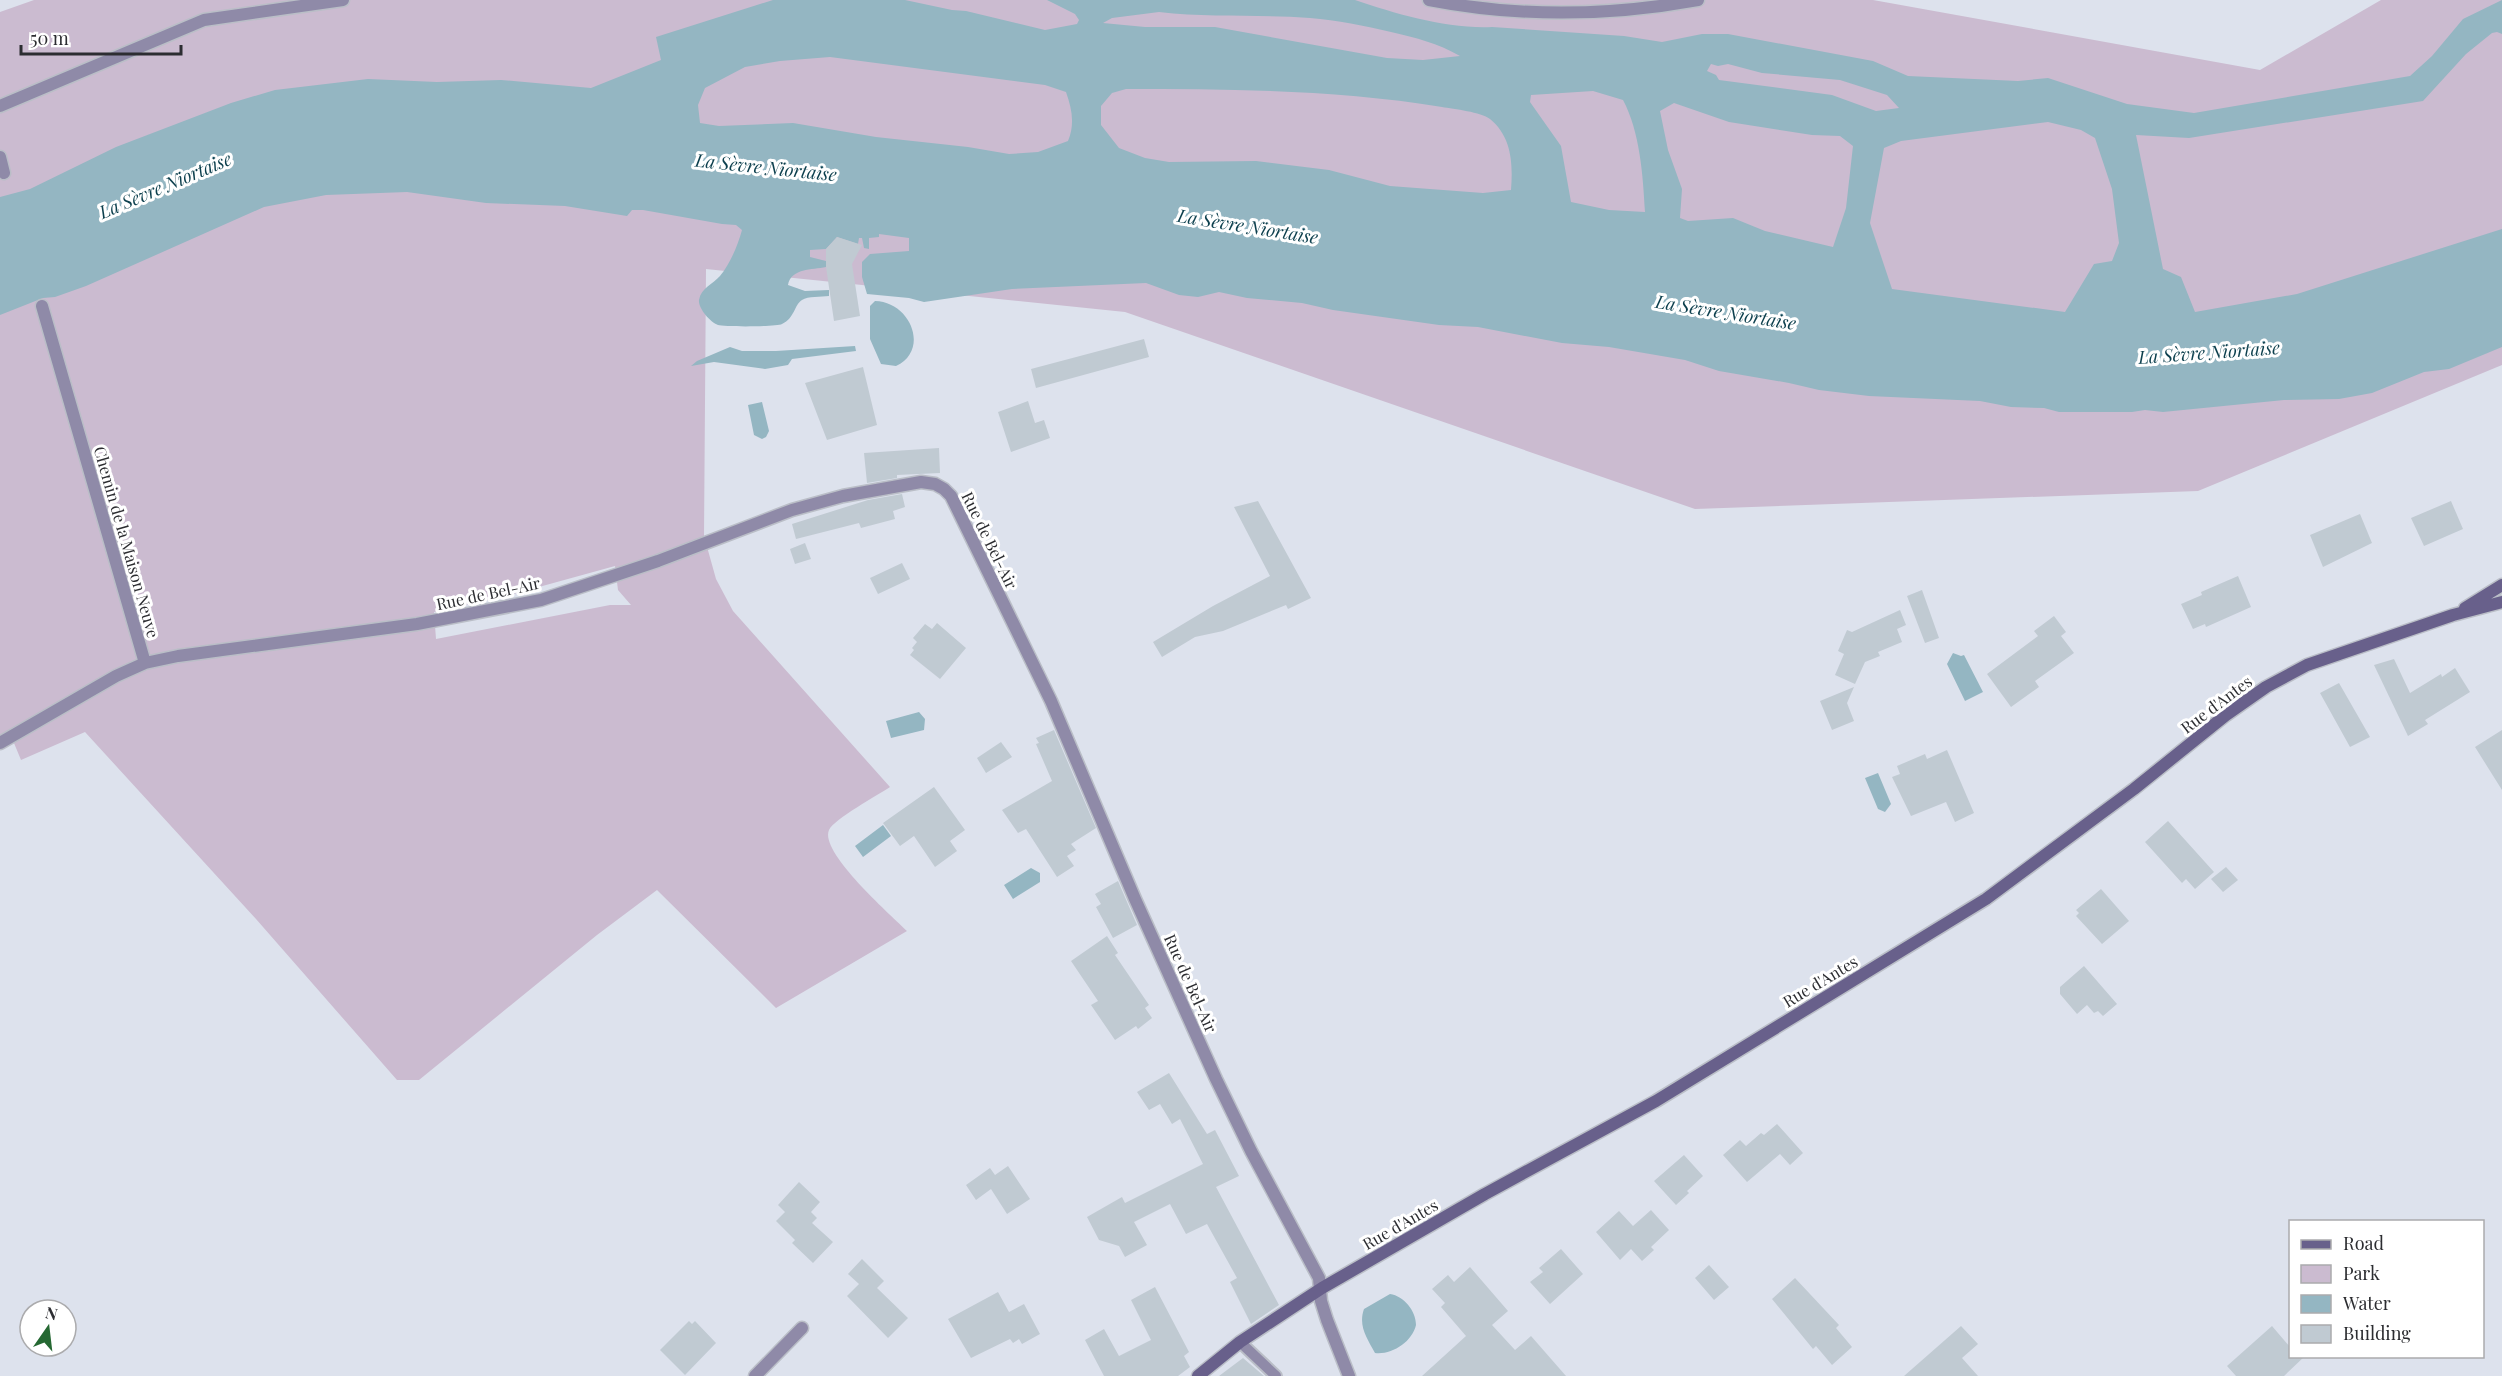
<svg xmlns="http://www.w3.org/2000/svg" width="2502" height="1376" font-family="'Playfair Display',serif">
<style>
.green{fill:#cbbbd0;fill-rule:evenodd}
.water{fill:#94b6c2;fill-rule:evenodd}
.building{fill:#c0cad2}
.lines{fill:none;stroke-linecap:round;stroke-linejoin:round}
.lane-casing{stroke:#babec7;stroke-width:14}
.street-casing{stroke:#babec7;stroke-width:15}
.secondary-casing{stroke:#babec7;stroke-width:15}
.lane{stroke:#8f8aa8;stroke-width:10}
.street{stroke:#8f8aa8;stroke-width:12}
.secondary{stroke:#68608b;stroke-width:12}
.labels{text-anchor:middle;dominant-baseline:central;stroke-width:6;stroke-linejoin:round;paint-order:stroke}
.street-label{font-size:16px;fill:#2c2d31;stroke:#fff}
.water-label{font-size:18px;font-style:italic;fill:#0c3f4d;stroke:#fff}
</style>
<rect width="100%" height="100%" fill="#dde2ed"/>
<path class="green" d="M34,0h1839l387,70 121,-70h121v365l-304,126 -503,18 -570,-197 -419,-43 -2,267 12,43 17,32 157,176c-12,8 -56,32 -61,43 -10,22 62,85 78,101l-131,77 -119,-118 -60,45 -178,145h-22l-141,-161 -171,-187 -64,28 -12,-29 -9,4v-723zM615,566l3,24 13,15h-21l-174,34 -2,-27 72,-16z"/>
<path class="water" d="M773,0h132l47,10 14,1 79,19 32,-6 2,-4 -4,-6 -28,-14h308c42,14 91,29 137,27l132,9 38,6 40,-8h26l145,27 35,15 110,5 30,-3 79,26 67,9 216,-37 22,-20 31,-37 39,-19v34l-5,-2 -5,1 -26,21 -43,47 -234,37 -53,-3 27,134 18,8 14,35 102,-18 205,-65v118l-53,22 -25,3 -52,21 -33,6 -55,1 -121,12 -18,-2 -13,2h-73l-15,-4 -33,-1 -31,-6 -111,-5 -50,-6 -30,-7 -70,-12 -34,-11 -76,-13 -47,-4 -84,-16 -39,-2 -106,-15 -31,-7 -55,-5 -28,-6 -21,5 -19,-2 -33,-12 -134,6 -88,13 -15,-4 -42,-4 -5,-17v-15l8,-8 39,-3v-13l-30,-4v3l-10,1v11l-5,-1 -2,-10h-3l-1,6 -21,-7 -11,12 -16,1v7l16,4v6c-14,3 -35,1 -38,18l17,6 24,-1v6c-8,1 -21,0 -27,4 -8,5 -7,18 -20,24 -6,3 -58,3 -64,1 -8,-3 -20,-17 -19,-25 2,-12 14,-16 21,-24 10,-12 18,-31 22,-46l-6,-5 -14,-1 -79,-14h-11l-5,6 -62,-10 -79,-3 -79,-11 -81,3 -62,12 -178,79 -31,11 -12,1 -43,17v-118l30,-8 86,-42 115,-44 44,-13 93,-11 69,3 64,-2 90,8 70,-28 -5,-23zM1159,12c51,6 101,2 151,6 27,2 55,8 81,14 26,6 46,11 69,24l-37,4 -36,-2 -172,-31h-70l-42,-4 9,-5zM830,57l215,28 21,7c6,17 9,32 2,49l-30,11 -29,2 -41,-7 -92,-10 -83,-14 -74,3 -19,-3 -2,-18 7,-17 40,-21 35,-6zM1711,64l7,2 10,-2 34,9 78,7 47,15 12,13 -23,3 -44,-16 -113,-15 -3,-5 -9,-4zM1126,89c105,0 212,1 316,18 12,2 39,5 48,12 22,18 23,45 21,71l-28,3 -93,-7 -61,-16 -73,-9 -87,1 -24,-4 -26,-10 -18,-23v-19l11,-13zM1593,91l30,9c17,32 20,75 22,112l-36,-2 -38,-8 -10,-56 -31,-44 1,-7zM1674,103l55,19 83,13 28,1 13,10 -7,62 -13,39 -68,-16 -32,-13 -45,3 -8,-3 2,-29 -14,-39 -8,-39zM2048,122l33,8 14,8 17,51 7,54 -7,18 -18,3 -29,48 -173,-23 -22,-66 14,-75 17,-7z
M875,301c36,1 55,49 21,65l-15,-2 -11,-25v-33z
M855,346l1,5 -64,8 -4,6 -23,4 -51,-7 -23,4 6,-5 33,-14 12,4h34z
M762,402l7,29 -3,6 -4,2 -8,-4 -6,-30z
M1953,653l8,3 3,-1 19,37 -18,9 -18,-37z
M919,712l6,7 -1,11 -33,8 -5,-17z
M1878,773l13,31 -6,8 -7,-3 -13,-31z
M883,825l8,11 -28,21 -8,-11z
M1031,868l9,5v9l-27,17 -9,-14z
M1390,1294c14,2 26,17 26,31 -4,17 -24,30 -41,28 -8,-15 -17,-27 -11,-44z"/>
<path class="building" d="M837,237l25,8 -10,19 8,52 -26,5 -8,-54v-18z
M1144,339l5,18 -113,31 -5,-19z
M863,367l14,58 -50,15 -22,-57z
M1028,401l7,22 9,-3 6,18 -39,14 -13,-40z
M939,448l1,25 -43,2v3l-30,5 -3,-30z
M902,494l3,13 -12,4 2,8 -34,9 -2,-5 -63,16 -4,-15 76,-24z
M1258,501l53,97 -23,11 -2,-4 -63,26 -28,6 -33,20 -9,-15 60,-36 57,-30 -36,-69z
M2451,501l12,28 -39,17 -13,-28z
M2360,514l12,29 -49,24 -13,-32z
M805,543l6,16 -16,5 -5,-15z
M902,563l8,16 -32,15 -8,-16z
M2238,576l13,31 -45,20 -1,-3 -12,5 -12,-25 21,-9 -1,-3z
M1922,590l17,48 -14,5 -18,-47z
M1900,610l6,15 -9,4 5,13 -24,10 2,4 -15,6 -10,22 -20,-9 9,-21 -6,-3 9,-21 5,2z
M2054,616l12,16 -5,4 13,17 -39,28 4,6 -28,20 -24,-33 51,-38 -4,-5z
M937,623l29,25 -26,31 -30,-24 4,-5 -2,-2 5,-6 -4,-4 12,-14 7,5z
M2394,659l16,34 31,-19 1,3 13,-9 15,24 -45,28 3,4 -20,12 -34,-71z
M2339,683l31,54 -20,10 -30,-54z
M1854,687l-7,16 7,18 -22,9 -12,-29z
M1054,730l42,98 -25,16 5,6 -9,6 7,10 -17,11 -31,-48 -8,4 -16,-23 50,-29 -16,-37 3,-1 -3,-5z
M2502,730v60l-27,-43z
M1001,742l11,15 -26,16 -9,-15z
M1947,750l27,63 -19,9 -9,-20 -35,14 -19,-39 8,-3 -3,-8 28,-12 2,5z
M934,787l31,43 -15,11 7,10 -22,16 -21,-31 -14,10 -17,-23z
M2168,821l46,51 -19,17 -9,-10 -4,4 -37,-41z
M2226,867l12,13 -15,12 -12,-13z
M1118,881l19,44 -24,13 -17,-31 5,-3 -6,-10z
M2101,889l28,32 -27,23 -26,-28 3,-3 -3,-3z
M1107,936l11,17 -3,2 34,50 -4,3 7,10 -14,11 -2,-3 -21,14 -24,-35 7,-4 -27,-40z
M2084,966l33,38 -14,12 -5,-5 -4,2 -7,-8 -10,9 -17,-20v-7z
M1169,1073l38,61 8,-4 24,46 -23,11 63,118 -28,19 -21,-42 7,-4 -30,-54 -21,10 -16,-30 -36,18 13,23 -22,12 -6,-11 -20,-6 -12,-23 35,-20 3,6 78,-39 -23,-45 -8,5 -12,-20 -11,6 -12,-18z
M1777,1124l26,29 -13,12 -10,-11 -33,28 -24,-27 17,-15 6,6 15,-13 3,2z
M1684,1155l19,21 -16,15 2,2 -13,12 -22,-24z
M1008,1166l22,33 -23,15 -16,-25 -15,11 -10,-15 24,-17 5,7z
M799,1182l21,20 -9,10 6,6 -5,5 21,19 -20,21 -21,-20 3,-3 -19,-19 9,-9 -7,-7z
M1651,1210l18,20 -18,17 3,3 -12,11 -11,-12 -11,11 -24,-28 23,-21 14,15z
M1561,1249l22,25 -33,30 -20,-22 13,-10 -4,-4z
M862,1259l22,22 -7,7 31,30 -20,20 -41,-42 12,-12 -11,-10z
M1709,1265l20,22 -15,13 -19,-22z
M1470,1267l38,44 -16,14 23,25 16,-14 35,40h-144l44,-40 -25,-29 4,-4 -13,-14 16,-14 6,7z
M1795,1278l44,47 -3,3 16,19 -20,18 -16,-19 -3,3 -41,-50z
M1155,1287l34,65 -5,4 6,11 -12,9h-74l-19,-36 19,-11 15,27 32,-16 -20,-40z
M998,1292l11,20 15,-8 16,30 -18,10 -3,-5 -6,4 -3,-4 -39,19 -23,-39z
M689,1321l3,3 3,-3 21,22 -31,32 -25,-25z
M1961,1326l17,18 -16,14 16,18h-74z
M2272,1326l18,21v9h15l-21,20h-48l-9,-10z
M1243,1358l21,18h-45z"/>
<g class="lines">
<g class="lane-casing">
<path id="lane" d="M1240,1342l36,34"/>
</g>
<g class="street-casing">
<path id="street" d="M1429,0c88,17 181,16 269,0
M0,106l204,-86 139,-20
M0,157l4,16
M42,306l103,357
M0,743l116,-67 29,-13 33,-7 239,-32 124,-24 117,-39 134,-51 51,-14 78,-14 14,2 9,5 7,7 100,205 84,198 81,180 35,72 68,127 2,23 6,19 22,56
M755,1376l47,-48"/>
</g>
<g class="secondary-casing">
<path id="secondary" d="M2465,608l37,-23
M1198,1376l42,-34 82,-54 163,-94 171,-93 330,-202 148,-110 92,-74 40,-28 41,-22 146,-50 49,-13"/>
</g>
<use href="#lane" class="lane"/>
<use href="#street" class="street"/>
<use href="#secondary" class="secondary"/>
</g>
<g class="labels">
<g class="street-label">
<text transform="translate(990 540) rotate(64)">Rue de Bel-Air</text>
<text transform="translate(127 542) rotate(74)">Chemin de la Maison Neuve</text>
<text transform="translate(488 593) rotate(-12)">Rue de Bel-Air</text>
<text transform="translate(2216 704) rotate(-37)">Rue d'Antes</text>
<text transform="translate(1820 981) rotate(-31)">Rue d'Antes</text>
<text transform="translate(1191 983) rotate(66)">Rue de Bel-Air</text>
<text transform="translate(1400 1224) rotate(-30)">Rue d'Antes</text>
</g>
<g class="water-label">
<text transform="translate(766 167) rotate(6)">La Sèvre Niortaise</text>
<text transform="translate(165 185) rotate(-23)">La Sèvre Niortaise</text>
<text transform="translate(1248 226) rotate(9)">La Sèvre Niortaise</text>
<text transform="translate(1726 312) rotate(9)">La Sèvre Niortaise</text>
<text transform="translate(2209 352) rotate(-4)">La Sèvre Niortaise</text>
</g>
</g>
<rect x="2289" y="1220" width="195" height="138" fill="#ffffff" stroke="#ababad" stroke-width="1.5"/>
<rect x="2301" y="1240" width="30" height="9" fill="#68608b" stroke="#ababad" stroke-width="1.5"/>
<text x="2343" y="1250" font-size="18" fill="#2c2d31">Road</text>
<rect x="2301" y="1265" width="30" height="18" fill="#cbbbd0" stroke="#ababad" stroke-width="1.5"/>
<text x="2343" y="1280" font-size="18" fill="#2c2d31">Park</text>
<rect x="2301" y="1295" width="30" height="18" fill="#94b6c2" stroke="#ababad" stroke-width="1.5"/>
<text x="2343" y="1310" font-size="18" fill="#2c2d31">Water</text>
<rect x="2301" y="1325" width="30" height="18" fill="#c0cad2" stroke="#ababad" stroke-width="1.5"/>
<text x="2343" y="1340" font-size="18" fill="#2c2d31">Building</text>
<g transform="translate(48 1328) rotate(14)"><circle r="28" fill="#ffffff" stroke="#ababad" stroke-width="1.5"/>
<path d="M0-4.5L10 22L0 15L-10 22Z" fill="#256832"/>
<text y="-9" font-size="16" font-weight="bold" text-anchor="middle" fill="#2c2d31">N</text>
</g>
<path d="M21 45v9h160v-9" fill="none" stroke="#2c2d31" stroke-width="3"/>
<text x="30" y="45" font-size="18" fill="#2c2d31" stroke="#ffffff" stroke-width="4.5" paint-order="stroke">50 m</text>
</svg>
